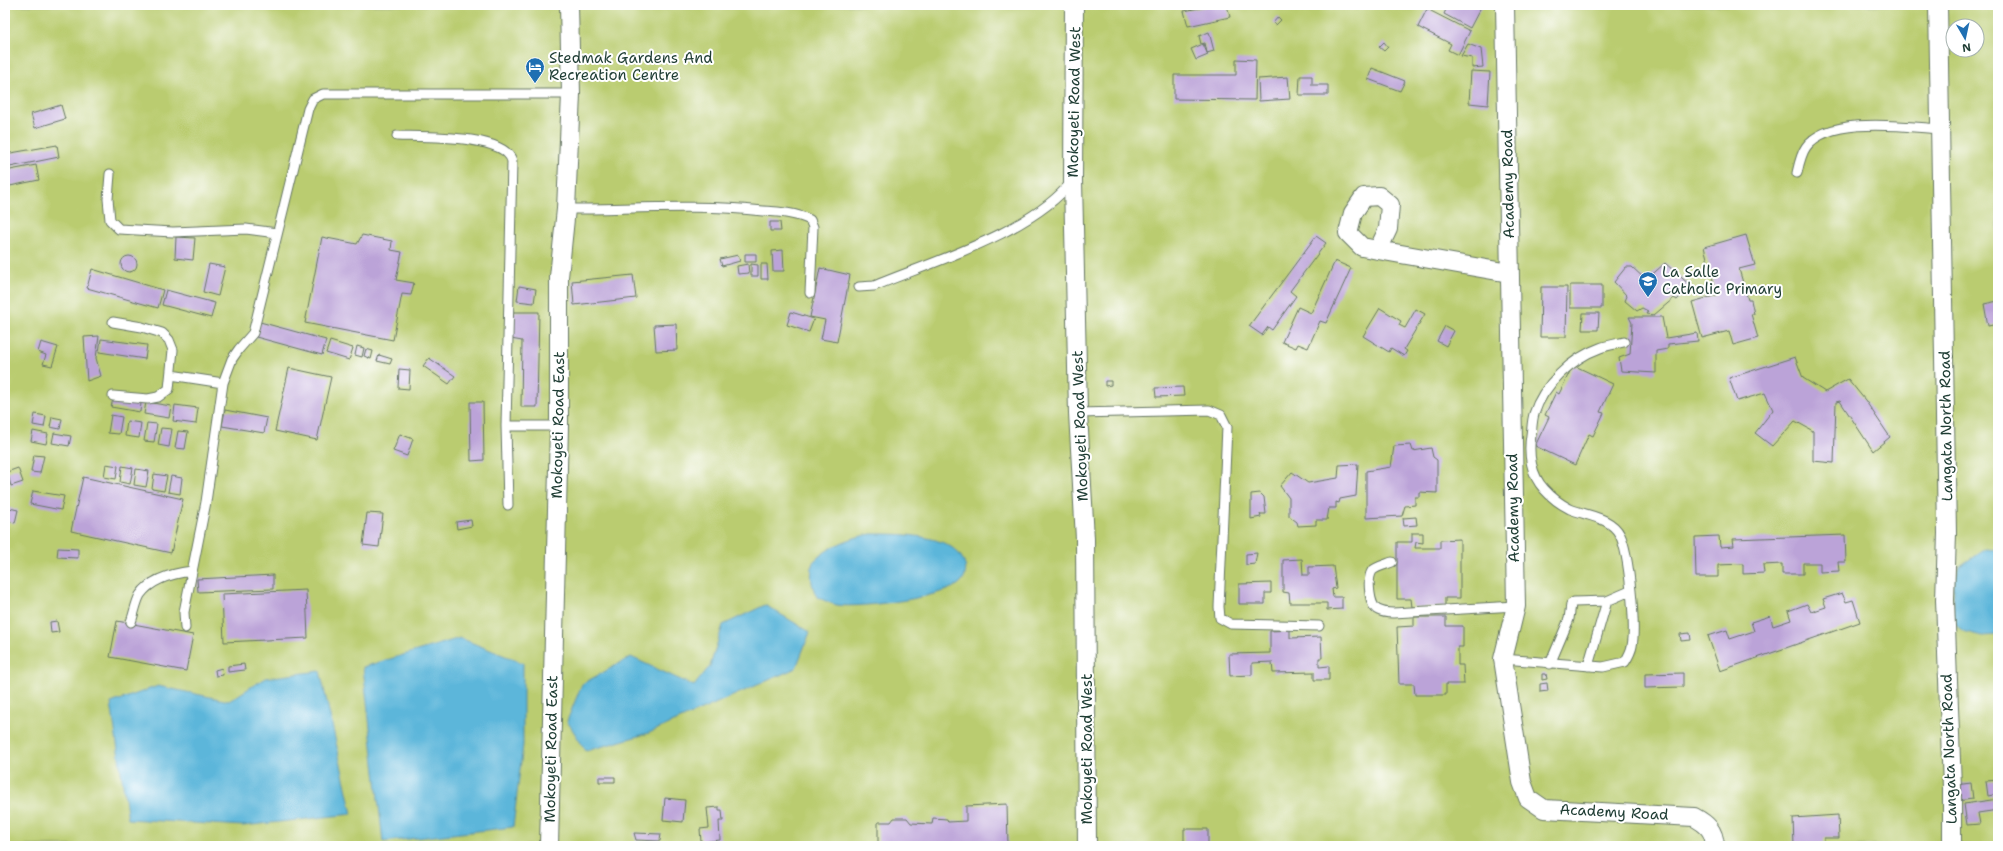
<svg xmlns="http://www.w3.org/2000/svg" width="2003" height="851" font-family="'Shantell Sans',sans-serif">
<style>
.green{fill:#bacc6f;stroke:#6c8452;fill-rule:evenodd}
.water{fill:#5cb6da;stroke:#3e7a87}
.building{fill:#bba3d8}
.lines{fill:none;stroke-linecap:round;stroke-linejoin:round}
.service-casing{stroke:#667663;stroke-width:11}
.minor-casing{stroke:#667663;stroke-width:20}
.service{stroke:#fff;stroke-width:9}
.minor{stroke:#fff;stroke-width:18}
.labels{text-anchor:middle;dominant-baseline:central;stroke-width:4;stroke-linejoin:round;paint-order:stroke}
.poi-label{font-size:15px;fill:#1f3d34;stroke:#fff;text-anchor:start}
.street-label{font-size:15px;fill:#1f3d34;stroke:#fff}
</style>
<rect width="100%" height="100%" fill="#fff"/>
<filter id="ink" filterUnits="userSpaceOnUse"><feTurbulence type="fractalNoise" baseFrequency=".025" numOctaves="2"/><feDisplacementMap in="SourceGraphic" scale="8" xChannelSelector="R" yChannelSelector="G"/><feConvolveMatrix kernelMatrix="1 2 1 2 8 2 1 2 1" color-interpolation-filters="sRGB"/></filter>
<filter id="wash" filterUnits="userSpaceOnUse"><feTurbulence type="fractalNoise" baseFrequency=".012" numOctaves="4" result="noise"/><feDisplacementMap in="SourceGraphic" scale="16" xChannelSelector="R" yChannelSelector="G"/><feGaussianBlur stdDeviation="0.9" result="paint"/><feColorMatrix in="noise" values="0 0 0 0 0 0 0 0 0 0 0 0 0 0 0 0 0 1.4 0 .05"/><feComposite in="paint" operator="in"/></filter>
<g filter="url(#wash)">
<rect width="100%" height="100%" fill="#e9e0bb"/>
<path class="green" d="M5,5h1993v841h-1993zM1953,26h24v24h-24z"/>
<path class="water" d="M871,534c26,0 82,-1 93,28 3,7 2,14 -3,20 -13,15 -103,27 -124,23 -6,-1 -13,-5 -20,-8 -6,-12 -7,-21 -4,-35 16,-16 36,-24 58,-28z
M1985,549l13,1v85l-15,1 -20,-5 -8,-7 -2,-12 1,-29 6,-17z
M765,605l45,27 -14,36 -147,65 -63,18 -19,-30 15,-37 49,-27 63,29 16,-20 13,-41z
M460,638l63,25v82l-10,82 -130,15 -20,-175z
M320,671l32,143 -109,12 -115,-7 -17,-116 47,-17 71,15 36,-23z"/>
<g id="blocks">
<path class="building" d="M1214,5h13l3,12 -42,9 -4,-15z
M1448,5h34l-12,23 -26,-14z
M1427,9l43,22 -12,24 -10,-5 3,-6 -33,-17z
M1278,17l3,3 -5,5 -3,-2z
M1209,32l5,19 -7,2 -2,-10 -4,1 -2,-8z
M1384,42l4,5 -4,4 -5,-4z
M1203,44l5,11 -12,5 -5,-11z
M1468,44l13,5 2,18 -11,1v-10l-11,-2z
M1236,59l20,1 -1,40 -81,-1v-24h62z
M1372,68l33,13 -5,10 -32,-12z
M1471,71l19,1 -2,33 -19,-2z
M1300,76h12v9h16v10h-29z
M1288,77l2,22 -31,2 -1,-22z
M61,105l4,14 -30,9 -4,-14z
M57,145l2,12 -54,11v-14z
M36,165l3,15 -34,7v-16z
M770,222h10l1,9h-11z
M362,235l30,6 -1,9 11,2 -6,28 18,3 -3,12 -9,-1 -9,46 -88,-17 17,-86 35,7z
M1746,235l9,30 -16,4 9,31h3l3,14h-3l7,24 -25,7 -4,-14 -27,7 -10,-36 25,-7 -13,-48z
M1316,236l10,7 -36,48 6,5 -24,34 -4,-3 -6,8 -13,-9z
M176,237l19,1 -2,22 -18,-2z
M783,250l1,21h-11l-1,-20z
M745,254h11v8h-11z
M738,255l2,6 -18,5 -2,-7z
M121 264a8 8 0 1 1 16 0a8 8 0 1 1-16 0Z
M1335,261l16,7 -25,55 -6,-2 -12,27 -10,-4 -2,4 -14,-6 16,-35 13,6z
M1665,263l26,23 -14,14 -3,-2 -20,17 -8,-1 2,-3 -6,-3 -5,3 -12,-10 2,-5 -13,-14 12,-15h6l14,13z
M209,264l16,3 -7,29 -15,-4z
M748,264l1,9 -11,1 -1,-8z
M751,264l7,1v11h-7z
M761,264h6l1,15h-7z
M820,268l30,7 -13,67 -16,-3 4,-19 -15,-3z
M92,269l71,21 -5,18 -71,-20z
M633,275l3,23 -62,7 -2,-24z
M1570,285h32v23h-32z
M519,286l17,3 -2,14 -17,-2z
M1541,287h26l-1,50h-26z
M166,290l49,13 -4,15 -49,-13z
M1998,301v23l-10,2 -4,-22z
M1380,308l21,13 -2,4 6,3 11,-19 9,5 -21,35 3,2 -3,5 -13,-8 -2,4 -26,-16z
M512,312h27l-2,95h-16l1,-66 -11,-2z
M791,312l23,7 -5,13 -22,-7z
M1583,313h16l-1,17h-16z
M1629,317h33l4,21 31,-5 1,8 -30,3v5l-12,2v22l-35,-2 -2,-13 11,-4 2,-31z
M260,322l66,18 -4,15 -66,-18z
M676,324l1,26 -21,1 -2,-26z
M1445,326l9,5 -8,15 -9,-5z
M99,336l-3,22 5,18 -14,5 -3,-44z
M101,339l46,6 -2,14 -46,-7z
M330,341l23,7 -4,12 -23,-7z
M41,342l17,5 -6,19 -9,-2 3,-9 -8,-3z
M357,346l7,2 -2,9 -7,-2z
M366,349l7,2 -2,8 -7,-3z
M379,355l13,4 -2,5 -13,-3z
M1795,357l8,21 22,14 23,-13 17,21 25,37 -17,14 -33,-50 -4,1 -2,61 -21,-2v-30l-18,-10 -23,25 -17,-13 18,-23 -8,-17 -28,8 -8,-23z
M429,358l26,18 -6,8 -26,-18z
M1573,365l40,19 -13,28 4,1 -11,23 -4,-2 -14,31 -40,-19 14,-29 -4,-2 11,-23 3,2z
M289,368l42,9 -14,63 -42,-9z
M399,369l11,1 -1,19 -11,-1z
M1105,381h6v4l-6,1z
M1183,387l1,9 -28,1 -1,-9z
M113,399l28,4 -1,9 -29,-5z
M146,402l25,4 -2,12 -25,-4z
M470,402h13l1,58 -13,1z
M175,405l23,3 -2,16 -23,-3z
M225,410l42,8 -3,15 -42,-7z
M35,414l11,2 -2,11 -11,-2z
M111,415l11,2 -3,17 -11,-1z
M52,417l10,2 -2,10 -10,-2z
M127,421l14,2 -2,15 -14,-2z
M147,423l10,1 -3,18 -10,-1z
M161,428l11,1 -3,18 -11,-2z
M33,431l15,3 -2,10 -15,-3z
M178,431l10,1 -3,17 -10,-1z
M54,433l17,3 -2,10 -17,-3z
M400,434l13,5 -6,17 -14,-5z
M1411,445l2,6 18,-3 2,9 4,3v33l-18,-1v5h-4v8l-10,1 -3,10 -36,2v-47l25,-4 3,-21z
M34,455l10,1 -4,17 -9,-1z
M106,464l12,2 -2,13 -12,-2z
M1358,464l-2,32 -16,3 -1,4 -3,-1v6h-7l-2,12h-11v5l-18,1 -1,-4 -8,-6v-18l-9,-12 12,-14 16,11 30,-5 1,-13z
M122,466l11,2 -3,16 -10,-2z
M18,468l5,14 -12,4 -4,-14z
M136,469l13,2 -3,16 -12,-2z
M154,474l13,2 -3,15 -12,-2z
M171,476l11,2 -2,16 -12,-2z
M83,477l100,22 -12,54 -100,-22z
M33,491l31,5 -3,14 -31,-6z
M1260,493l4,4 2,17h-6l1,3 -10,2v-25z
M9,508l9,2 -3,13 -9,-2z
M367,513l16,1 -4,33 -16,-2z
M1416,517l1,8 -13,1 -1,-8z
M471,520l1,6 -15,3 -1,-7z
M1412,533h11v10l-7,-1 -1,6h25v-8l20,-1v59h-15v9h-33l-1,-8h-14v-57h15z
M1845,535l1,27h-8l1,9 -19,1v-9h-17v11h-21v-10l-19,1 1,8 -21,1v-10l-25,1v12h-22l-1,-40 24,-1 1,11 14,-1 -1,-7z
M58,548l20,1v9l-21,-1z
M1257,553l-2,11 -9,1v-11z
M1302,559l1,16h6v-8l24,-1 3,22 -4,1 1,8h9v12l-15,1v-7h-37l-1,-10 -6,-1v-32z
M273,575v14l-75,3 -1,-13z
M1271,583v10h-6v11h-26v-20z
M306,590l2,48 -84,4 -2,-48z
M1842,593l4,9 7,-2 7,22 -140,49 -12,-35 19,-6 3,9 24,-8 -3,-9 19,-6 3,10 18,-6 -3,-9 19,-7 4,8 15,-5 -3,-8z
M1414,617h32v9h17v21h-5v18h5l1,19h-18v11h-31l-1,-11h-15l-2,-57 17,-1z
M57,621l2,11 -8,1 -1,-11z
M117,621l76,14 -7,36 -76,-14z
M1290,630v8l31,-1 1,21h-3v9l10,-1v14h-15v-8l-41,1 -1,-11 -20,1v12l-22,1 -1,-22 41,-1v-22z
M1690,633l1,7 -10,1 -1,-7z
M244,664l1,6 -17,2v-6z
M222,668l1,7 -7,1 -1,-6z
M1683,673v14l-38,1v-14z
M1542,674h4l1,5 -5,1z
M1547,683l1,8 -8,1v-8z
M599,777h16v5h-16z
M1998,780v14l-10,2 -2,-15z
M1971,783l2,16 -16,2 -2,-16z
M665,798l20,2 -2,22 -20,-2z
M1998,799v11l-20,3 2,11 -13,1 -3,-21z
M1007,804l1,42h-130v-24h13l3,-4h13l4,5 21,1 1,-6 14,1 1,3 18,-1v-15z
M719,807v3h3l1,11h-4l1,19 -19,2 -1,-13 9,-1 -2,-20z
M1838,815l1,23h-15v8h-30l-1,-28z
M1184,829h24v17h-24z
M634,833l27,1 -1,7 -24,-1z"/>
</g>
</g>
<g filter="url(#ink)">
<use href="#blocks" fill-opacity="0" stroke="#667663" stroke-width="1"/>
<g class="lines">
<g class="service-casing">
<path id="service" d="M397,136c24,1 108,-2 115,25l-6,265 2,79
M1797,173c2,-9 4,-19 9,-26 23,-32 101,-20 135,-18
M110,174l-2,25 2,21 9,9 54,3 73,-3 31,4
M566,209c65,0 132,-5 197,2 16,1 33,2 47,9l3,7 -3,66
M859,287l15,-1c58,-24 159,-54 198,-105
M171,375l52,8
M113,396l35,3 10,-2 11,-8 4,-39 -4,-10 -7,-7 -20,-6 -29,-5
M1078,413l131,-3 12,5 6,12 -8,180 1,11 11,6 88,2
M506,426h53
M1392,562c-5,2 -17,5 -20,9 -5,8 -3,35 6,39 4,2 11,3 15,3l123,-7
M131,622c3,-8 5,-20 9,-27 11,-16 35,-22 52,-24
M185,628l-1,-16 22,-110 17,-119 9,-24 7,-10 14,-16 55,-224 5,-10 10,-5h248
M1503,659l100,8 22,-5c3,-5 6,-10 7,-16 4,-20 -3,-93 -12,-111 -9,-18 -33,-19 -50,-26 -10,-5 -18,-11 -26,-20 -13,-14 -16,-35 -13,-54 1,-6 1,-14 3,-21 9,-29 38,-56 66,-66 8,-3 16,-4 24,-6
M1550,664l19,-45 2,-15 3,-2 33,-1 23,-10
M1588,666l19,-65"/>
</g>
<g class="minor-casing">
<path id="minor" d="M1074,5l-1,175 5,233 7,126 2,307
M1505,5l11,601 -13,53 19,123 6,16 16,11 150,8c13,7 20,13 21,29
M1938,5l9,528 -2,67 7,187v59
M1378,250l10,-21 2,-24 -11,-9 -15,1 -11,16 -5,20 14,14 16,3 131,23
M549,846l10,-420v-149l7,-68 5,-115 -2,-89"/>
</g>
<use href="#service" class="service"/>
<use href="#minor" class="minor"/>
</g>
</g>
<defs>
<g id="hotel-pin" transform="scale(1)"><path d="M0 17L-7.5 6A9.5 9.5 0 1 1 7.5 6Z" fill="#1f6fb2" stroke="#fff"/><path d="M-6-4.5h1.5V1H6V5H4.5V3h-9V5H-6ZM-4 0a1.8 1.8 0 1 1 3.6 0ZM.5 0V-2.5h3Q6-2.5 6 0Z" fill="#fff"/></g>
<g id="school-pin" transform="scale(1)"><path d="M0 17L-7.5 6A9.5 9.5 0 1 1 7.5 6Z" fill="#1f6fb2" stroke="#fff"/><path d="M0-5L7-2L0 1L-7-2ZM-4 1L0 2.5L4 1V4Q0 6-4 4Z" fill="#fff"/></g>
</defs>
<g fill-rule="evenodd">
<use href="#hotel-pin" x="535" y="67"/>
<use href="#school-pin" x="1648" y="281"/>
</g>
<g class="labels">
<g class="poi-label">
<text x="549" y="58">Stedmak Gardens And<tspan x="549" dy="17">Recreation Centre</tspan></text>
<text x="1662" y="272">La Salle<tspan x="1662" dy="17">Catholic Primary</tspan></text>
</g>
<g class="street-label">
<text transform="translate(1074 102) rotate(-89)">Mokoyeti Road West</text>
<text transform="translate(1508 184) rotate(-91)">Academy Road</text>
<text transform="translate(558 425) rotate(-89)">Mokoyeti Road East</text>
<text transform="translate(1080 426) rotate(-92)">Mokoyeti Road West</text>
<text transform="translate(1946 426) rotate(-91)">Langata North Road</text>
<text transform="translate(1513 508) rotate(-91)">Academy Road</text>
<text transform="translate(551 749) rotate(-89)">Mokoyeti Road East</text>
<text transform="translate(1087 749) rotate(-90)">Mokoyeti Road West</text>
<text transform="translate(1949 749) rotate(-92)">Langata North Road</text>
<text transform="translate(1614 812) rotate(3)">Academy Road</text>
</g>
</g>
<rect width="2003" height="851" fill="none" stroke="#fff" stroke-width="20"/>
<g transform="translate(1965 38) rotate(171)"><circle r="19" fill="#ffffff" stroke="#a5b1ae"/>
<path d="M0-3L7 15L0 10L-7 15Z" fill="#1f6fb2"/>
<text y="-6" font-size="11" font-weight="bold" text-anchor="middle" fill="#1f3d34">N</text>
</g>
</svg>
